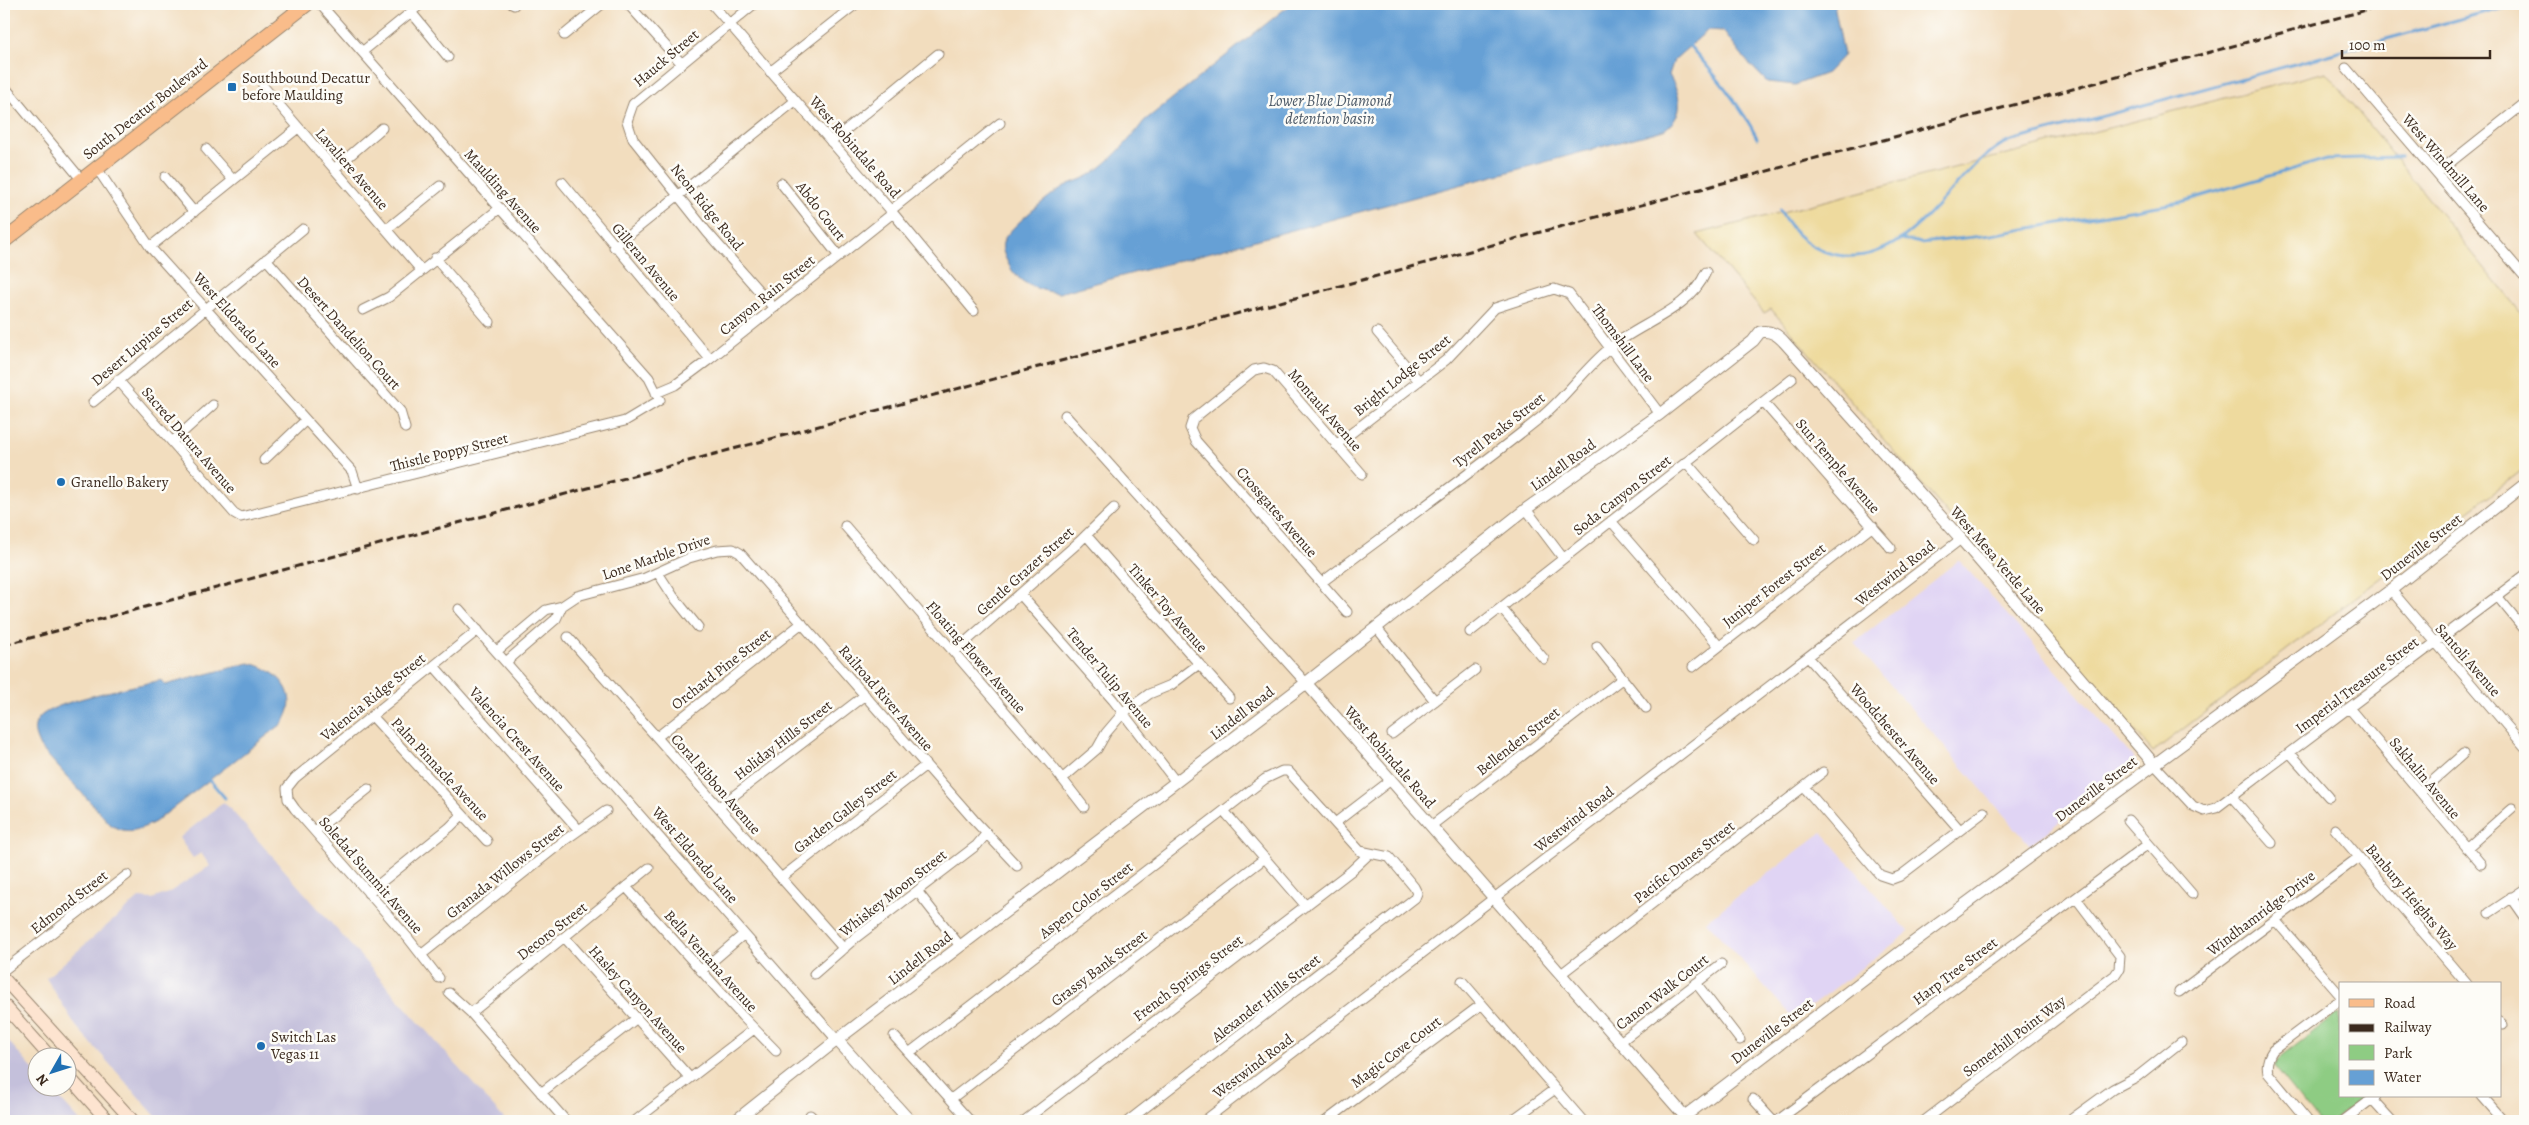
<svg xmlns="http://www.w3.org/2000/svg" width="2529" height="1125" font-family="Alegreya,serif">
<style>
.built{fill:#e0d4f4}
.industrial{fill:#c4c0db}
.green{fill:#8ecc83;stroke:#647b50}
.sand{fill:#eeda9e;stroke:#94825e}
.water{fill:#66a0d5;stroke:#50657a}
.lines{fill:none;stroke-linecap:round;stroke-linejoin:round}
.stream{stroke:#66a0d5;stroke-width:3}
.minor-casing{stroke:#96846e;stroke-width:11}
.tertiary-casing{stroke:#96846e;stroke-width:13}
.secondary-casing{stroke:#96846e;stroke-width:14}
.primary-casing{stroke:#96846e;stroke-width:16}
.minor{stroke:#fff;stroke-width:9}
.tertiary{stroke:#fff;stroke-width:11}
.secondary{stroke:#fde4d0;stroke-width:12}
.primary{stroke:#f9bc8a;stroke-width:14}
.rail{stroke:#3b2a1e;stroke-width:3;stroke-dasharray:8 4;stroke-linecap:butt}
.poi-dot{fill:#1f6fb2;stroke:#fdfcf7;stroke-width:2}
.labels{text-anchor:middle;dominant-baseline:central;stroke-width:5;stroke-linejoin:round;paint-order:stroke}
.street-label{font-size:15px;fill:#3b2a1e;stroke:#fdfcf7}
.poi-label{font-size:15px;fill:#3b2a1e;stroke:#fdfcf7;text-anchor:start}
.water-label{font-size:16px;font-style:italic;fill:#4c5967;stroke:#fdfcf7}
</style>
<rect width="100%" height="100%" fill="#fdfcf7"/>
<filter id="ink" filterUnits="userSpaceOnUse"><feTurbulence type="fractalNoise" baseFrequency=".02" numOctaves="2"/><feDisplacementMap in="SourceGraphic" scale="10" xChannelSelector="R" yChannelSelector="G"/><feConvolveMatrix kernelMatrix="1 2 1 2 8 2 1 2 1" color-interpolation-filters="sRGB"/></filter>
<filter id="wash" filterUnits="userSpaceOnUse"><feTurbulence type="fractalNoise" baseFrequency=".0096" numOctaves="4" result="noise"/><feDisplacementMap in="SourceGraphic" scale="20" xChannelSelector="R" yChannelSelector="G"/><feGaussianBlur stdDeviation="1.12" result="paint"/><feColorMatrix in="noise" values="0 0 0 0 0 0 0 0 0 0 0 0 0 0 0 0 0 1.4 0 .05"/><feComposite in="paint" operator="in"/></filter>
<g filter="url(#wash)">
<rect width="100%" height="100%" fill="#f2ddbe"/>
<path class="built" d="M1959,560l177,201 -106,84 -176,-202z
M1822,832l87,100 -115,87 -88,-98z"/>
<path class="industrial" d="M224,802l282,319h-346l-84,-95 -30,-48 93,-80 13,1 16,-6 42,-27 -9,-13 -8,5 -14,-20z
M4,1036l33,38 1,14h12l30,33h-76z"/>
<path class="green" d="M2340,1014v82h26l-33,25h-15l-44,-55 3,-6 57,-44z"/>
<path class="sand" d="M2326,72l199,246v150l-372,284 -382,-443 -7,4 -67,-79z"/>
<path class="water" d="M1291,4h543l10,51 -17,18 -32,12 -28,-3 -25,-26 -19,-25 -15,-1 -34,30 -5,15c12,20 17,40 -5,55l-605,163c-20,-2 -41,-9 -50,-28 -4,-8 -9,-17 -5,-25 4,-11 47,-46 59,-53 8,-5 19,-7 27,-12 21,-14 39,-34 54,-54z
M249,663c29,6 54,32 33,61l-127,98c-16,8 -28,13 -44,3l-71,-78c-4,-9 -9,-18 -2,-28 12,-18 99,-33 123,-39l4,5z"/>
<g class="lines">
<path class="stream" d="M1688,44c26,30 51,58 69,94
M1780,210c12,23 30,40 57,45 74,13 111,-79 167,-112l511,-139
M1901,239l20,4 70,-8 190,-33 146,-43 73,-2
M208,778l17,20"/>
</g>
</g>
<g filter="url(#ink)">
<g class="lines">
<g class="minor-casing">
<path id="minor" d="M512,4l2,1
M628,4l54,60
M712,4l181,209 81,98
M754,4l-121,100 -6,17 6,18 74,93 66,75
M411,12l37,45
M564,35l38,-31
M362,52l59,-48
M2346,68l179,209
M770,72l86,-68
M4,86l77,93
M263,86l158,184
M831,142l107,-88
M206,149l27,31
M96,167l54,80 202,224 6,18
M334,169l48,-41
M2437,173l88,-70
M165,177l29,35
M562,182l148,177
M781,183l57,72
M890,211l110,-88
M387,229l53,-43
M150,247l148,-119
M614,247l181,-146
M435,258l55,64
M266,259l134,152 5,17
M363,310l26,-13 111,-89
M1377,332l42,49
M118,380l116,133 7,4 384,-96 35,-21 -11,-22 -329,-374
M656,393l19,-8 35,-26 183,-146
M93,402l210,-173
M1763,402l128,146
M1065,415l241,268
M172,442l41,-37
M1336,445l110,-85 49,-52 59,-19 15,5 91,120
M264,460l42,-40
M1686,462l68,78
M1526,509l37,49
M1611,521l108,125
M845,526l208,241 31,40
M1086,535l143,163
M658,573l15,23 25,31
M1321,583c73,-55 148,-108 219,-165 26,-21 44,-49 70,-70 30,-25 80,-38 96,-76
M2391,590l134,157
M1020,594l93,106 63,82
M2497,596l28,34
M1501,608l43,51
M459,609l378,431
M1347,612l-151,-171 -6,-13 3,-9 61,-49 10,-2 9,3 89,103
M1376,627l59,74
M1470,632l322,-253
M568,637l276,312
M1597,646l49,62
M497,651l49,-41 16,-4 15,-10 68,-18 44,-20 28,-8 16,-1 7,4 234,267 43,46
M954,652l125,-110 35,-34
M1808,657l152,173
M506,662l50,-43 6,-13
M434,666l145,164
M1693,667l180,-141
M2349,708l132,156
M372,716l115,125
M1392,734l83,-64
M657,737l145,-114
M2290,753l39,44
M2154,764l39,42 11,5 12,-3 309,-233
M1062,779l35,-30 9,-16 17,-20 26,-19 22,-9 28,-21
M1804,787l76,88 12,4 8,-3 84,-64
M2420,792l43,-38
M2232,797l40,46
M719,807l146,-112
M1224,811l82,95
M2128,820l64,74
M1335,823l56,-43
M1431,826l192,-148
M2335,829l132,155
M315,831l53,-42
M2467,848l45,-40
M781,878l145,-113
M627,888l115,128 34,35
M917,891l43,55
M368,893l82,-66 12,-12
M2511,897l14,20
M2489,913l36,-24
M2275,920l65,75
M565,938l125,140
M421,955l144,-115 41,-29
M4,970l123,-95
M701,971l43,-37
M814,974l39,-34 124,-95 10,-12
M1561,974l262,-202
M439,978l-31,-40 -113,-129 -7,-10 -1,-11 8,-10 183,-148
M1462,981l121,140
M1696,983l44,57
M2179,992l180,-135
M449,993l22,20 95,108
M471,1013l178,-145
M2500,1022l3,3
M894,1036l76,85
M1620,1042l101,-78
M909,1053l356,-274 17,-8h6l72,80 29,6 25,30 3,6 -2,5 -287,223
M541,1093l96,-75
M2482,1096l22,25
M951,1099l314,-241
M1753,1099l20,22
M2372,1099l20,22
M810,1115l6,6
M635,1121l119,-92
M1024,1121l327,-250 17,-16
M1204,1121l757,-582
M1326,1121l156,-117
M1511,1121l44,-32
M1777,1121l371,-277
M1924,1121l191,-146 4,-6 1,-13 -44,-58
M2069,1121l44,-32 25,-13 43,-34
M2308,1121l-40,-48c-2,-9 0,-16 5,-23l67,-50
M2343,1121l33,-25"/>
</g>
<g class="tertiary-casing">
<path id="tertiary" d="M1306,683l383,438
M837,1040l73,81
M1685,1116l218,-166 488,-360 134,-106
M735,1121l102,-81 469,-357 220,-174 134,-95 93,-73 7,-9c11,-2 18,3 25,11l176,196 193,225"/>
</g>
<g class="secondary-casing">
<path id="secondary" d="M4,979l129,142
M4,1005l47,53
M68,1076l40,45"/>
</g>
<g class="primary-casing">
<path id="primary" d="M4,241l303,-237"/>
</g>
<use href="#minor" class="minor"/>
<use href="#tertiary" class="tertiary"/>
<use href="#secondary" class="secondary"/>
<use href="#primary" class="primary"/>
<path class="rail" d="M4,645l2385,-641"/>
</g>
</g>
<g class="poi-dot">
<rect x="227" y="82" width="10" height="10" rx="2.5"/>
<circle cx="61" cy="482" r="5"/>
<circle cx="261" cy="1046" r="5"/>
</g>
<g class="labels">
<g class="street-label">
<text transform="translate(666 58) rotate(-40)">Hauck Street</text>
<text transform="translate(145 109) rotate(-38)">South Decatur Boulevard</text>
<text transform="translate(855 147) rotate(49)">West Robindale Road</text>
<text transform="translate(2446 163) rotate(49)">West Windmill Lane</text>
<text transform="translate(352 169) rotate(49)">Lavaliere Avenue</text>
<text transform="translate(503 191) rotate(48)">Maulding Avenue</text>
<text transform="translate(707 207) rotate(51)">Neon Ridge Road</text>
<text transform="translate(821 211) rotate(52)">Abdo Court</text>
<text transform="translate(646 262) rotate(50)">Gilleran Avenue</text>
<text transform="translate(767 295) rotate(-39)">Canyon Rain Street</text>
<text transform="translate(237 320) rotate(48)">West Eldorado Lane</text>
<text transform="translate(349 333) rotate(48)">Desert Dandelion Court</text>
<text transform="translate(142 342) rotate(-40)">Desert Lupine Street</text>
<text transform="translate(1623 343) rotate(53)">Thomshill Lane</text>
<text transform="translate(1402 375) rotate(-39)">Bright Lodge Street</text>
<text transform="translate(1325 410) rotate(49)">Montauk Avenue</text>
<text transform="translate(1499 430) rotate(-38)">Tyrell Peaks Street</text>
<text transform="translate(189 440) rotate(49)">Sacred Datura Avenue</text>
<text transform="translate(449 452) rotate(-14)">Thistle Poppy Street</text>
<text transform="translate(1563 465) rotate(-36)">Lindell Road</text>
<text transform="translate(1838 466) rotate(49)">Sun Temple Avenue</text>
<text transform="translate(1622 495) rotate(-38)">Soda Canyon Street</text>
<text transform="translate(1277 512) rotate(49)">Crossgates Avenue</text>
<text transform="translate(2421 547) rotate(-38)">Duneville Street</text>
<text transform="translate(656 557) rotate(-19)">Lone Marble Drive</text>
<text transform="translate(1998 560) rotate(49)">West Mesa Verde Lane</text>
<text transform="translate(1025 571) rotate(-42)">Gentle Grazer Street</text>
<text transform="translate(1895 573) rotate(-38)">Westwind Road</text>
<text transform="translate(1774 585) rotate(-38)">Juniper Forest Street</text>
<text transform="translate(1168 608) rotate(49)">Tinker Toy Avenue</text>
<text transform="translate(976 657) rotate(49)">Floating Flower Avenue</text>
<text transform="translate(2468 660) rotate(49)">Santoli Avenue</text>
<text transform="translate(721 669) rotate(-38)">Orchard Pine Street</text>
<text transform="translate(1110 678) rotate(50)">Tender Tulip Avenue</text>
<text transform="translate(2357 685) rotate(-37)">Imperial Treasure Street</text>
<text transform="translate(373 697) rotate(-39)">Valencia Ridge Street</text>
<text transform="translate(886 698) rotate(49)">Railroad River Avenue</text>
<text transform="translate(1242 713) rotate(-38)">Lindell Road</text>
<text transform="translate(1895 734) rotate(49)">Woodchester Avenue</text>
<text transform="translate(517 739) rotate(48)">Valencia Crest Avenue</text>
<text transform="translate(783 740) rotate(-38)">Holiday Hills Street</text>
<text transform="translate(1518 741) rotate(-38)">Bellenden Street</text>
<text transform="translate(1390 757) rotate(49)">West Robindale Road</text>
<text transform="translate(440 769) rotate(47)">Palm Pinnacle Avenue</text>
<text transform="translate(2425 778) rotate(50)">Sakhalin Avenue</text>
<text transform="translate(716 784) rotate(49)">Coral Ribbon Avenue</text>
<text transform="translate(2096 789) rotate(-37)">Duneville Street</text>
<text transform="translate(845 811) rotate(-38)">Garden Galley Street</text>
<text transform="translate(1574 819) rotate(-38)">Westwind Road</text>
<text transform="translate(695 855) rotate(49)">West Eldorado Lane</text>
<text transform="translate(1684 862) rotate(-38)">Pacific Dunes Street</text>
<text transform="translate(505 871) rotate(-38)">Granada Willows Street</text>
<text transform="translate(371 875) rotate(49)">Soledad Summit Avenue</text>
<text transform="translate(893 893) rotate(-38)">Whiskey Moon Street</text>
<text transform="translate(2412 897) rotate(50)">Banbury Heights Way</text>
<text transform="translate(1086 900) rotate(-38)">Aspen Color Street</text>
<text transform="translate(69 902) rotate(-38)">Edmond Street</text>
<text transform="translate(2261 913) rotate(-37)">Windhamridge Drive</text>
<text transform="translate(552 931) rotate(-38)">Decoro Street</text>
<text transform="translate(920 958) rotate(-38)">Lindell Road</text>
<text transform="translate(711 961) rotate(48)">Bella Ventana Avenue</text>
<text transform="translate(1099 968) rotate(-37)">Grassy Bank Street</text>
<text transform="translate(1955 971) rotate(-37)">Harp Tree Street</text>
<text transform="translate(1188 978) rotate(-37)">French Springs Street</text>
<text transform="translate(1662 992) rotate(-38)">Canon Walk Court</text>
<text transform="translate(1266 998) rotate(-38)">Alexander Hills Street</text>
<text transform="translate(638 999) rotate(48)">Hasley Canyon Avenue</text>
<text transform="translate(1772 1031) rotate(-37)">Duneville Street</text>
<text transform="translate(2014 1036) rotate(-37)">Somerhill Point Way</text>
<text transform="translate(1396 1052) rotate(-37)">Magic Cove Court</text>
<text transform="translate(1253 1066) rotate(-37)">Westwind Road</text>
</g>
<g class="poi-label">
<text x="242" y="78">Southbound Decatur<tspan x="242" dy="17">before Maulding</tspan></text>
<text x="71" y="482">Granello Bakery</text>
<text x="271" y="1037">Switch Las<tspan x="271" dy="17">Vegas 11</tspan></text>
</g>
<g class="water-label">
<text x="1330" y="101">Lower Blue Diamond<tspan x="1330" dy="18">detention basin</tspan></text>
</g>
</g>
<rect width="2529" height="1125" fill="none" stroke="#fdfcf7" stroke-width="20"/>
<rect x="2339" y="982" width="162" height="115" fill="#fdfcf7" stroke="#afa8a0"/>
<rect x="2349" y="999" width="25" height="8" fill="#f9bc8a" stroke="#afa8a0"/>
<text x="2384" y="1008" font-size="15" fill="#3b2a1e">Road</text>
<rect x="2349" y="1024" width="25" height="8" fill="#3b2a1e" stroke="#afa8a0"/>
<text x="2384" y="1032" font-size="15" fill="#3b2a1e">Railway</text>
<rect x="2349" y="1045" width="25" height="15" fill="#8ecc83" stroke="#afa8a0"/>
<text x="2384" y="1058" font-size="15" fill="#3b2a1e">Park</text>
<rect x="2349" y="1070" width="25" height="15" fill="#66a0d5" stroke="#afa8a0"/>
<text x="2384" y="1082" font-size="15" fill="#3b2a1e">Water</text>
<g transform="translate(52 1072) rotate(231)"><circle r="24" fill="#fdfcf7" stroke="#afa8a0"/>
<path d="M0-4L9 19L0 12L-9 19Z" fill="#1f6fb2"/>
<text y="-8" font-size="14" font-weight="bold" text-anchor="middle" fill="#3b2a1e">N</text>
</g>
<path d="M2342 50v8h148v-8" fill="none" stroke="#3b2a1e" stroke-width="2.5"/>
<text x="2349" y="50" font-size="15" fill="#3b2a1e" stroke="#fdfcf7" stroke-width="4" paint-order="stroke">100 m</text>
</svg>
